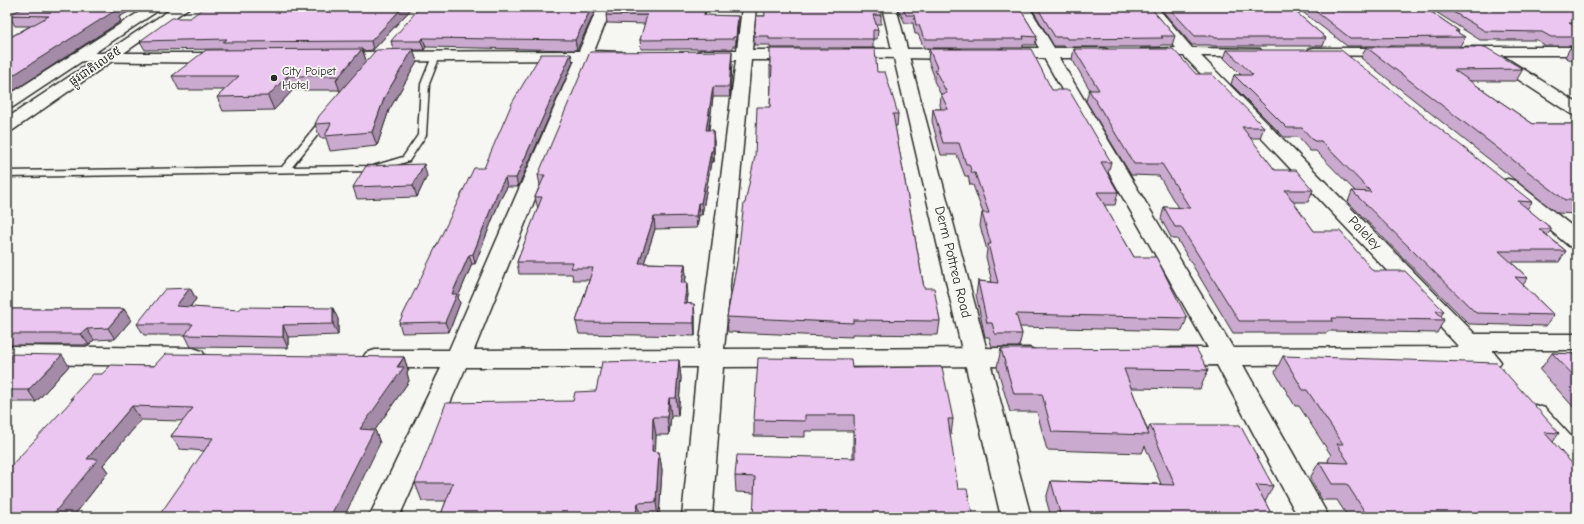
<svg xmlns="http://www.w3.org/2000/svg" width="1584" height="524" font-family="'Comic Neue','Noto Sans Khmer',sans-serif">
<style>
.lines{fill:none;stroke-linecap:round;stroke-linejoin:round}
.lane-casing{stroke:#2b2b2b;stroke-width:3}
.street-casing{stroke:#2b2b2b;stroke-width:3}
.secondary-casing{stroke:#2b2b2b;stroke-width:3}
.highway-casing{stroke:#2b2b2b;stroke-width:3}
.lane{fill:#f6f6f2;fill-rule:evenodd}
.street{fill:#f6f6f2;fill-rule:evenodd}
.secondary{fill:#f6f6f2;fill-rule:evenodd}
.highway{fill:#f6f6f2;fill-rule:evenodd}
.wall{fill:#caaace;stroke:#2b2b2b}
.shaded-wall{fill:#a48ba8;stroke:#2b2b2b}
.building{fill:#ebc6f0;stroke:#2b2b2b}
.poi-dot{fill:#2b2b2b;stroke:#f6f6f2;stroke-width:1.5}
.labels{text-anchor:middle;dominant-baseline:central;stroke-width:3.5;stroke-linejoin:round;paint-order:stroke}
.far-street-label{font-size:12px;fill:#2b2b2b;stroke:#f6f6f2}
.far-poi-label{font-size:12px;fill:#2b2b2b;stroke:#f6f6f2;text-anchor:start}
.street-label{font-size:14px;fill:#2b2b2b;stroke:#f6f6f2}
</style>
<rect width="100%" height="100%" fill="#f6f6f2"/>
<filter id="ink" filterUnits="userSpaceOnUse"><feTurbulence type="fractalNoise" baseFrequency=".025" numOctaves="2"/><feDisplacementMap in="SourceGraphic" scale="8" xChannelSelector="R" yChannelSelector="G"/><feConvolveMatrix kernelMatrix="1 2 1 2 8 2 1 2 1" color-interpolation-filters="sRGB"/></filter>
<g filter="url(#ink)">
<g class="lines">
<g class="lane-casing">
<path id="lane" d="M433,54l7,2 -11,28 -3,51 -17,26 -32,10 -370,6v-6l275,-4 42,-51 3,-1 4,3 -39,49 81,-1 30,-9 15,-22 3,-51z"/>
</g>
<g class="street-casing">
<path id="street" d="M598,7h14l-18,44 28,1 3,3 -3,3 -31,2 -117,290 225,-1 37,-289h-34l-5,-2 -3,-3 3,-3 5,-2h35l5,-43h14l-4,43h47l5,2 3,3 -3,3 -5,2h-48l-27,289 305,-1 9,3 4,6 -4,6 -9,3 -306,1 -11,150h-30l15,-150h-231l-67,150h-30l72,-149h-66l-9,-3 -4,-6 4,-6 9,-3h74l126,-290 -239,2 -5,-2 -3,-3 3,-3 5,-2 243,-1z
M1015,7h14l25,41h49l5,2 3,3 -3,3 -5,2h-44l174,290 226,-1 -275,-291 -43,-1 -2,-3 2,-3 35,-1 -33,-41h14l35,41 68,1 2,3 -2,3 -5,1h-54l274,278h102v16h-85l9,12 -4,6c-9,3 -15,3 -22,-4l-232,1 86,152h-31l-81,-152 -46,1 -9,-3 -4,-6 4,-6 9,-3h37l-164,-290h-40l-5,-2 -3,-3 3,-3 5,-2h35z
M1464,47h113v8h-76l76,48v12l-6,-1 -81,-53 -3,-3 2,-3 -30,-1 -2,-3 2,-3z
M1314,48h79l5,1 2,3 -2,3 -5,1 -84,-1 -2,-3 2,-3z
M846,49h113l5,2 3,3 -3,3 -5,2 -118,-2 -3,-3 3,-3z
M76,53h149l5,2 3,3 -3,3 -5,2 -154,-2 -3,-3 3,-3z
M1508,179l7,2 62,49v17l-8,-1 -68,-57 -3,-4 3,-4z
M7,346l186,2 9,3 4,6 -4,6 -9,3 -186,-2z
M1535,405l10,3 32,35v30l-10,-3 -42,-48 -4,-7 4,-7z"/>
</g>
<g class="secondary-casing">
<path id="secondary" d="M882,7h14l135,510h-30z"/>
</g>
<g class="highway-casing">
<path id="highway" d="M147,7h10l2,3 -146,97 -6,1v-12z
M174,7h16l-177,123 -6,1v-13z"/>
</g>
<use href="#lane" class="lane"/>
<use href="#street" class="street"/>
<use href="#secondary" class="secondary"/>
<use href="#highway" class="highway"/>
</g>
<path class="wall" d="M413,7l-40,43 -10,1 3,10 27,-12 -2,-8 206,-34 -20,43 -151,-3 -2,3h-11l4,12 -28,48 -12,36 -47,5 -4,-13h-6l-5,-14 25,-32 -1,-2h-46l-19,20 -51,1 -6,-14 7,-7h-45l-7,-14 55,-26 -1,-1 -81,1 -5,-9 50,-23z
M897,7h122l18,30 -2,8h-12v3h-99l-6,-14h-3l-2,-11h-8z
M1031,7h119l25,29 -3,9h-11l-1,2h-95l-1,-1h-10z
M1159,7h131l36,31 -3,8h-111l-2,-1h-18z
M1296,7h128l35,24 -1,2 7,4 -5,9h-113z
M1428,7h149v39h-31l-9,-6h-57z
M9,15l110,2 2,4 -114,74v-56l23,-13h-15z
M606,15l132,1v8l-2,22h-3v3h-92l-1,-9 5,-16 -38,-1z
M881,15v9h-5l2,6 -1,9h-4v9h-103v-3h-16v-9l2,-20z
M1366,47l157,22 -7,12h-46l63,43h44v90l-20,-1 -196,-155z
M1577,47v16h-1l-11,-6 5,-9z
M770,49l107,23 21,42 -1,12h-2l29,162 16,33 -2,14 -86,-1v3l-124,-5 -1,-15 10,-54 33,-156 1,-30h-1z
M929,49l123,41 59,72 -3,12 10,18 -3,13h-11l30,52 53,61 -5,13 -162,-4 2,7 -3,13h-27l-3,-10h-4l-9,-42 2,-14 14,1 -6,-25 1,-7 -7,-24 2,-13h1l-10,-28h-3l-2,-9h-3l-8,-21h-16l-9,-34 1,-12h8l-1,-4 1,-10 -7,-14v-5l-6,-16z
M1074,49l122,25 68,53 -4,11h-10l25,32 38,20 -5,12h-15l21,29 59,40 71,40 -3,5 3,4 -7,13 -109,-2 -1,2h-94l-56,-94h-5l-11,-20 3,-12 14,1 -19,-32 -28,-1 -45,-74 3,-11h1l-18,-31z
M1227,50l305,152 -5,7 25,20 -5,6 19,16 -7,11h-48l17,16 -5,7 31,30 -8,11 -77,-2 -121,-122 4,-11 4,1 -40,-41h-6l-12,-14h-14l-53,-53 3,-9h7l-17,-17z
M732,61l-2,36h-17l-4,33 5,11v21h-3l-9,53h-3l-2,13 -42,1 -11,34 41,1 1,13 -1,6 3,12 -1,8 8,13v20l-116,-2 -3,-12 13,-42h-16l-1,-6h-53l-2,-12 21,-53 -3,-12 5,-12 -2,-10z
M573,62l-55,125h-11l-7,13 -25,64h-3l-14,33 2,6 -11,29 -47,1 -3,-10 85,-155z
M427,176l-10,21 -60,2 -4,-12z
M190,288l6,11 -6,8 148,12v16l-50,2v11l-97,-1 -6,-12h-41l-7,-11z
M7,309h117l7,11 -16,19 -21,1 -5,5h-82z
M1001,349l207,21 -8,19 -69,-1 17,43 2,-6 123,61 -8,16 8,15h-222l-5,-18 5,-18 110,3 -16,-38 -3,7 -95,-3 -10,-38h-27l-13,-45z
M1552,353l25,1v57l-37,-41z
M7,354l62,12 -33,36h-29z
M1283,356l276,77 -6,9 24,75h-229l-11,-17h-15l-12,-22 9,-16h10l-1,-2 3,-5 -32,-49h-4l-20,-34z
M404,357l4,13 -1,3 2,8 -34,49 5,13 -176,8 -24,-2 -9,-13 12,-15 -42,-1 -38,45 5,7 -35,45 -1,-117 -1,-2 31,-24 52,-8z
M679,360l2,18 -3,38h-7l-2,19h-13l-1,17h4l3,18 -3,47h-219l6,-16h-24l-7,-18 158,-82 23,-10z
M852,368l101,51 -2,16 -197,58 -18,-1 -1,-16 118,-18v-27h-48v6l-51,-1v-16z"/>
<path class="shaded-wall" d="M113,7h25l-19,10 2,4 -114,74v-16l100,-69z
M403,7h10l-40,43 -2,-9z
M592,7h5l-20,43 -2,-10z
M705,7h1l-1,17 -1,-9z
M738,16v8l-2,22v-9z
M423,38l3,9 -2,3 -3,-9z
M362,49l5,14 -26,31 -5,-14z
M413,49l4,13 -28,48 -12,36 -5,-14 13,-36z
M732,51v10l-2,36 -1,-10z
M571,54l2,8 -55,125 -2,-9z
M287,76l6,14 -19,20 -6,-14z
M713,87v10l-6,44 -1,-11z
M713,130l1,11v21l-1,-11z
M711,151v11l-9,53 -1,-12z
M424,164l3,12 -10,21 -4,-12z
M505,178l2,9 -7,13 -25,64 -2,-10 25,-63z
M698,203l1,12 -2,13 -1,-12z
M654,217l1,12 -15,47 -1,-13z
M469,255l3,9 -14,33 2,6 -11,29 -4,-10 7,-28z
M685,264l1,13 -4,18 -1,-12z
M687,283l1,12 -3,21 -1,-13z
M190,288l6,11 -14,18 -6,-11z
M694,304l1,12v20l-1,-13z
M333,308l5,11v16l-5,-11z
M124,309l7,11 -16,19 -7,-11z
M283,325l5,12v11l-5,-11z
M87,329l7,11 -5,5 -8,-11z
M62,355l7,11 -33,36 -8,-12z
M404,357l4,13 -1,3 2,8 -34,49 5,13 -36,74h-14l30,-88z
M679,360l2,18 -3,38 -2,-18z
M669,398l2,18 -2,19 -2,-18z
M132,406l9,14 -38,45 5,7 -35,45h-22l36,-58z
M653,417l3,18 -1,34 -3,-18z
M659,452l3,18 -3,47h-1l-2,-15z
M638,503l2,14h-5z"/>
<path class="building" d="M25,7h88l-6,3h9l-109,69v-40l42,-23 -40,-1z
M205,7h198l-32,34 -148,1 4,-3 -87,2 32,-23h18z
M420,7h172l-17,33 -152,-2 -2,3h-30z
M609,7h96l-1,8 34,1 -2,21h-3v2l-93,1 7,-25h-41z
M764,7h116l1,8h-8l5,15h-5v9h-104v-3h-15l2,-20h9z
M902,7h117l18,30 -14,-1 1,3h-100l-5,-14h-3l-2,-10h-8z
M1037,7h113l25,29h-14l2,2 -96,1 -1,-2h-11z
M1168,7h122l36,31h-111l-2,-2h-18z
M1310,7h114l35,24h-4l10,6 -115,1z
M1445,7h132v16h-8l8,4v10h-26l-9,-5 -57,-1z
M1366,47h119l38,22 -69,1 79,54h44v76h-12z
M1577,47v5l-7,-4z
M362,49l-26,31 2,-4h-51l-19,20 -51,1 22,-21h-67l34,-26z
M413,49l-28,47 -13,36 -47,4 6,-13 -16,1 4,-8 57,-66z
M770,49h105l2,23h8l13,42h-5l31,174h10l6,33 -87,-1v3l-126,-6 10,-54 7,-60h1l10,-47 2,-49h13l2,-41h-2z
M929,49h102l21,41h17l42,72h-10l17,30h-21l37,65h22l31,61 -171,-4 6,20h-27l-3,-11h-5l-9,-42 20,2 -10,-39h3l-9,-31h7l-14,-40h-3l-3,-9h-3l-7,-21h-16l-10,-34h15l-7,-15 6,-1 -12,-23h3z
M1074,49h99l23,25h16l52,53h-22l33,43h21l17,20h-28l29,41h26l33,40h32l39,40h-8l8,9 -112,-2 1,3h-94l-58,-94h-6l-11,-20 26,1 -28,-44h-28l-45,-74h10z
M1227,50h114l191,152 -14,-1 34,28h-13l27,22h-67l29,27 -13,-1 39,38 -78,-2 -124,-122 19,1 -50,-51h-7l-12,-13h-15l-53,-53h19z
M732,51l-3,36h-16l-7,43h7v21h-2l-10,52h-3l-2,13 -42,1 -15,46 46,1 -4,19h6l-3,20 10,1v19l-118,-1 17,-54h-22l2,-6h-56l25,-65h-7l10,-22h-7l52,-123z
M541,54h30l-55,124h-11l-7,13 -25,63 -4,1 -17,39h5l-12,28 -46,1 75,-155h10l28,-65z
M424,164l-11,21 -60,2 13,-21z
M190,288l-14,18 63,4 3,-3 91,1v16l-50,1v12l-98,-2 8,-11h-56l28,-35z
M7,309h117l-16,19 -21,1 -6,5h-74z
M1196,348l12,22 -84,-1 25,66 -97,-3 -10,-38h-28l-13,-45z
M1552,353l25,1v25z
M7,354l55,1 -34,35h-21z
M165,354l239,3 -7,10h7l-44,62 14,1 -44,87h-172l55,-79 -42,-2 22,-28 -61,-2 -45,53h11l-47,58h-44v-47l67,-72h-3l22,-24h9l9,-9 43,1z
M1283,356l214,7 62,70 -15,-1 33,37v48h-209l-21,-33h-15l-13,-22 30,1 -12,-19h6l-36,-54h-4z
M758,358l93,1 1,9 90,-1 11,52h-5l10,70h9l6,28h-220l2,-40 -20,-1 2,-21 118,3 -1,-43h-49v6l-51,-1z
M679,360l-3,38h-7l-2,19h-14l-1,34 7,1 -3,50 -18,1 -3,14h-195l13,-34h-38l31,-80 127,-2 2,-9 21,-1 6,-29z
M1150,425h90l33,61 -17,-1 17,32h-212l-10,-36 124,4z"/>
</g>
<circle class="poi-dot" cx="274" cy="78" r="4"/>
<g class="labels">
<g class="far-street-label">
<text transform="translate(95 66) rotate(-34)">ផ្លូវជាតិលេខ៥</text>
</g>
<g class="far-poi-label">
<text x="282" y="71">City Poipet<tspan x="282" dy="14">Hotel</tspan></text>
</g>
<g class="street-label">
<text transform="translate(1365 233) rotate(46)">Paleley</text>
<text transform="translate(953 262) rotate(76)">Derm Pottrea Road</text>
</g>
</g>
<rect width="1584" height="524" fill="none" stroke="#f6f6f2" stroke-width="24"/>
<rect x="12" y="12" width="1560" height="500" fill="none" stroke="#2b2b2b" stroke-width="1.5" filter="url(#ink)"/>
</svg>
